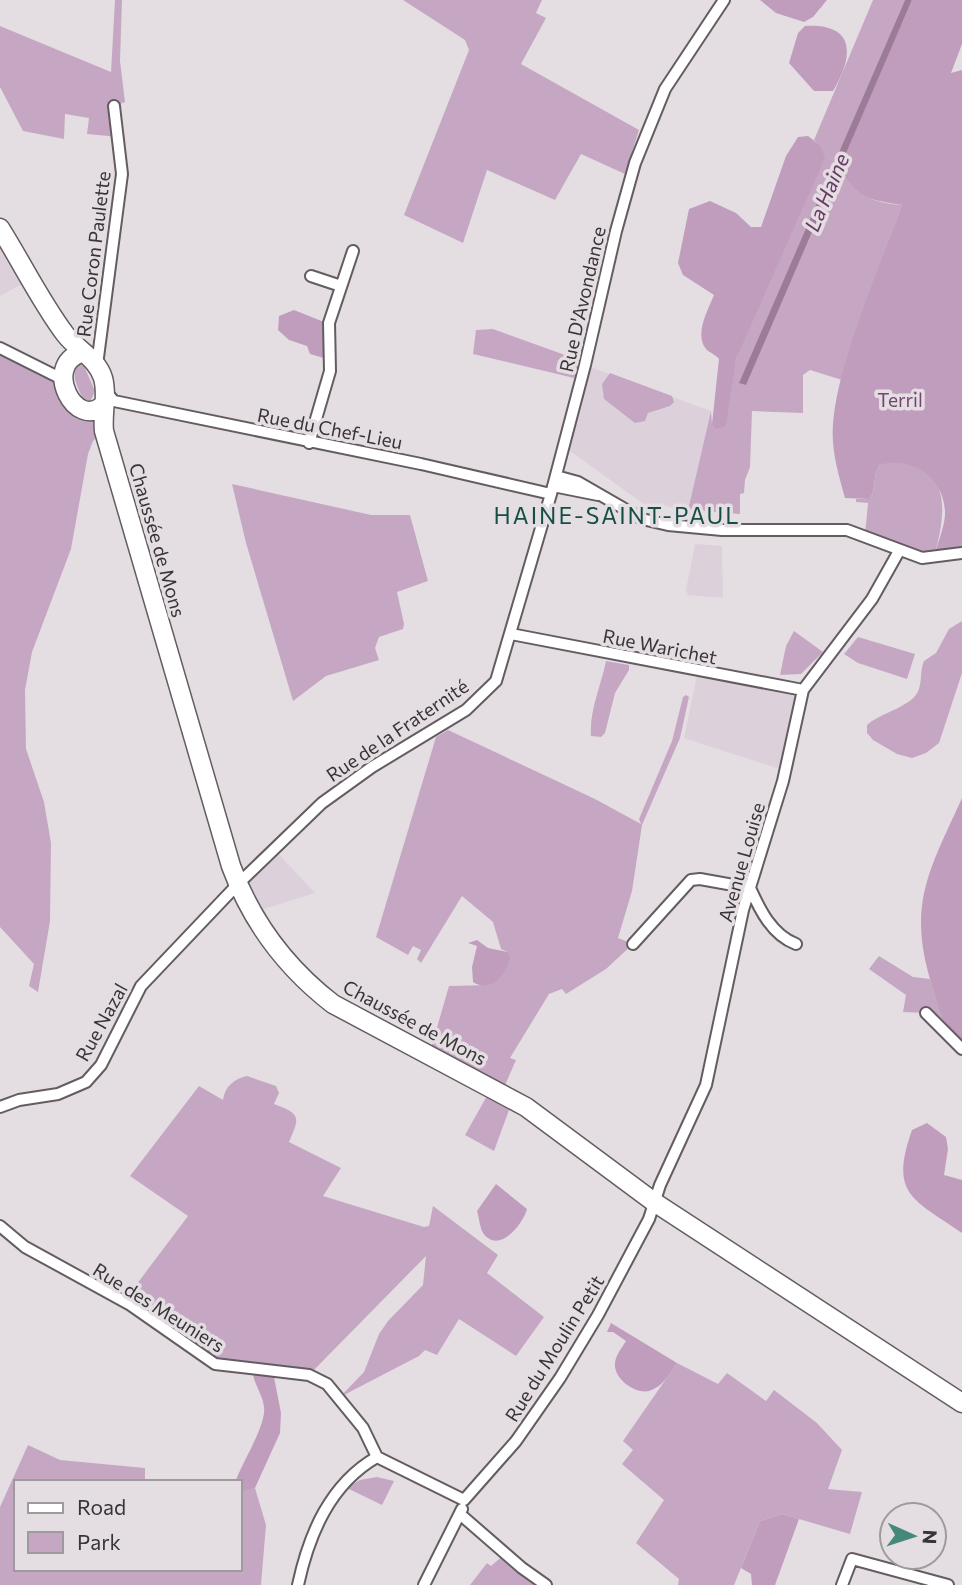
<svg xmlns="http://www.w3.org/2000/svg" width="962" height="1585" font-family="Commissioner,sans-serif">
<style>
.built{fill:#dcd0db}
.green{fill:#c6a7c3}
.forest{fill:#c09dbc}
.water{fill:#9c7b99}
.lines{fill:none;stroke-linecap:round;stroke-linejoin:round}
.street-casing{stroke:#635d62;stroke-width:14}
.primary-casing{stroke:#635d62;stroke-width:21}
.street{stroke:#fff;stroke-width:10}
.primary{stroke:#fff;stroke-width:18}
.labels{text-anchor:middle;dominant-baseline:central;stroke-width:7;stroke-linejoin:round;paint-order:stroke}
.street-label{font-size:19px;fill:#373537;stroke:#e4dee3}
.park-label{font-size:19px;fill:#734470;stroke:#e4dee3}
.water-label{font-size:21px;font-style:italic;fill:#683965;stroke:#e4dee3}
.quarter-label{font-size:23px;letter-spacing:2px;fill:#154e44;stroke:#e4dee3}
</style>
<rect width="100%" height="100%" fill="#e4dee3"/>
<path class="built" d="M0,228l31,51 -31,17z
M585,365l126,46 -23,99 -28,-5 -2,10 -13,1v-11l-82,-59z
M695,544l27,2 1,52 -35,-3 -2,-5z
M698,670l103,19 -15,82 -102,-33z
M274,849l41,44 -64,20 -13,-29z"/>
<path class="green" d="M115,0h7l-2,61 5,41 -11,4 5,31 -32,-3 2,-16 -24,-4 -1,25 -41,-8 -23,-44v-61l111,46z
M403,0h139l-6,13 10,5 -25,46 118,66 -14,44 -44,-20 -26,46 -68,-30 -24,73 -59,-28 65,-165 -4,-10z
M873,0h32l-165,382 6,2 93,-218c15,28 32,37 63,39l-60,175 -32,-10 -7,5v38l-51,-2 -2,56 -5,13 -1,13 -4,1v20l-52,-4 23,-99 1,13 20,-45 4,-20 84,-214 -6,-5z
M493,329l86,31 -5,18 -101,-24 3,-24z
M0,348l53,27 51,56 -11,10 -5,13 -17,95 -39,103 -7,38 1,59 18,53 7,41 -1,78 -12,71 -9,-6 5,-22 -34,-37z
M77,364l7,2 11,25 -5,11 -8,-5c-5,-11 -11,-22 -5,-33z
M610,373l62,23 2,6 -4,4 -22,7 -3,8 -10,2 -31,-24 -2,-15z
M894,460c61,7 51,55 40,98l-69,-23 3,-32 -12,-1v-3h14c6,-11 3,-22 9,-34z
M232,484l139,31h39l18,66 -31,11 7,32 -1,5 -24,8 -4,11 4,12 -53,16 -33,25 -47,-158z
M962,621v52l-23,70 -13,10 -14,5 -15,-4 -24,-14 -6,-7v-8c14,-13 46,-18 52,-36 3,-9 1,-19 5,-28l12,-8 13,-24z
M794,631l29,21 -22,22 -21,1 6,-29z
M858,637l57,17 -8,25 -49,-16 -14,-9z
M606,661l23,4v5l-14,23 -10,40 -4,4 -10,-1c-2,-25 10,-50 15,-75z
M686,695l3,2 -9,41 -38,87 -10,66 -14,47 15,6 -27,25 -40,25 -4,-5 -13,5 -39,64 6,2 -14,32 11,7 -19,52 -29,-16 27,-48 -63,-32 20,-69 41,-1 18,-33 -7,-3 -8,-27 -31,-26 -41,67 -4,-4 4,-9 -8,-4 -5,9 -32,-18 60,-200 12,-7 147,69 46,25 -2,-5 33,-78 11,-44z
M879,956l34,21 17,2 17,54 -21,-20 -23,-1 3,-17 -37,-26z
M247,1076l29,10 3,7 -5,11c27,10 26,13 15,38l52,26 -18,28 101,31 5,-1 4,-20 65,49 -11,18 57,44 -28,39 -57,-37 -22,36 -12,-5 -6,6 -79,41 24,-25 15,-38 9,-13 35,-36 3,-29 -117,119 -84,-8 -101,-66 64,-85 -58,-40 69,-90 24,14c2,-14 11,-21 24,-24z
M677,1363l41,21 9,-11 39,28 8,-11 43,33 25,27 -14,39 34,3 -12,42 -68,-20 -22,7 -26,64h-56l1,-6 -43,-36 28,-43 -42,-36 11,-14 -10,-9z
M28,1445l32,15 85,8v14h-129v87h224v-76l15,-5 11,37 -5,60h-261v-78z
M377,1477l17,4 -12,24 -35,-17 13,-8z
M505,1554l42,31h-77l17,-22 4,3z"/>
<path class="forest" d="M760,0h67l-14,17 -9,5 -28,-9z
M912,0h50v44l-11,29 11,-3v483l-28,5c3,-14 10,-29 11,-43 1,-37 -33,-60 -66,-50 -6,12 -3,23 -9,34l-25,-1c-7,-25 -14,-48 -12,-74 5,-64 47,-156 69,-219 -33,-5 -46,-7 -63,-39z
M805,26c51,-3 49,30 28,65h-19l-25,-28 9,-30z
M808,136l12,9 5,13 -89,201 -10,67 -10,3 -4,-5 7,-65c-3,-4 -9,-6 -13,-10 -12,-15 2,-39 8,-54l-31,-20 -5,-12 11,-54 21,-8 26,12 15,14h10l25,-71 12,-19z
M294,310l30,12 2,9 -2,27 -14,-4 -3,-8 -18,-6 -11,-10 1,-14z
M962,798v251c-18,-19 -21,-33 -28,-57 -28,-85 -7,-117 28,-194z
M477,940l11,8 20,4 2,6c-4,17 -19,36 -37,24l-1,-15 5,-21 -9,-3z
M927,1123l19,14 2,12 -4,26 18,5v53c-49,-34 -73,-38 -50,-103z
M496,1184l31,25c-4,15 -28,46 -44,24 -3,-5 -4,-16 -6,-22z
M611,1323l66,40c-8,11 -14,24 -28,28 -13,3 -32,-10 -34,-24 -1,-10 6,-18 11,-26l-13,-9h-6z
M253,1370l20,2 8,41 -1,20 -25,55 -15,5v-11l-4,-2c7,-18 26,-49 28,-67 2,-16 -12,-29 -11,-43z
M782,1514l17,5 -24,66h-23l-1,-11 -10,-6 19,-47z"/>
<path class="water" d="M905,0h7l-166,385 -7,-2z"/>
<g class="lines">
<g class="street-casing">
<path id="street" d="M311,276l30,10
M0,348l64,32
M97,365l25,-191 -8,-68
M106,392l8,9 307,63 130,30
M309,443l21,-72 -1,-48 24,-72
M556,476l22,6 64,37 26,6 54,5h125l75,28 40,-5
M553,486l45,9
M511,634l292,56
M750,888c10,22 22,47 46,56
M633,944l58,-64 9,-1 50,9
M926,1013l36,36
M0,1107l19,-7 39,-6 28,-12 15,-17 40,-79 97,-102 84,-81 50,-36 94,-57 30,-29 55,-187 34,-129 31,-134 19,-68 30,-74 59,-89
M0,1226l25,21 104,57 86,60 94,11 18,9 36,44 14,29
M377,1457l87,43
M464,1500l52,-59 44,-63 38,-63 51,-96 11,-34 46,-100 37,-175 40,-129 20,-91 69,-91 27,-48
M461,1515l61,53 24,17
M298,1585c11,-51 32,-101 79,-128
M424,1585l38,-76
M842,1585l10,-26 96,26"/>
</g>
<g class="primary-casing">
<path id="primary" d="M0,228c22,35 41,74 65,106 12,16 32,24 38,44 5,17 -1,36 1,53l127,435c21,57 54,101 102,138l193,103 128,95 308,201
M81,353c-39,13 -5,78 22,52"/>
</g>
<use href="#street" class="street"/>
<use href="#primary" class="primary"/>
</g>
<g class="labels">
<g class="street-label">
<text transform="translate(93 254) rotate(-83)">Rue Coron Paulette</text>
<text transform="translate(582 299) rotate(-77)">Rue D'Avondance</text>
<text transform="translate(330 428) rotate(11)">Rue du Chef-Lieu</text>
<text transform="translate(158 540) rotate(74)">Chaussée de Mons</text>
<text transform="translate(660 646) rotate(11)">Rue Warichet</text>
<text transform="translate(397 730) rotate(-34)">Rue de la Fraternité</text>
<text transform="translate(741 862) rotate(-74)">Avenue Louise</text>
<text transform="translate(101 1022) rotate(-61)">Rue Nazal</text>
<text transform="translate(415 1022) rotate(28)">Chaussée de Mons</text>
<text transform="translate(159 1307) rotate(32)">Rue des Meuniers</text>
<text transform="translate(554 1348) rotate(-58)">Rue du Moulin Petit</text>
</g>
<g class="park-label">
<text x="900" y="399">Terril</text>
</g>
<g class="water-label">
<text transform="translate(826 192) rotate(-67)">La Haine</text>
</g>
<g class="quarter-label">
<text x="617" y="515">HAINE-SAINT-PAUL</text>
</g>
</g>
<rect x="14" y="1480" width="228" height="91" fill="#e4dee3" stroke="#9f9a9e" stroke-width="2"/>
<rect x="28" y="1503" width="35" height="10" fill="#ffffff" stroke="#9f9a9e" stroke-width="2"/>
<text x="77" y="1515" font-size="21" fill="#373537">Road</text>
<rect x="28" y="1532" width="35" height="21" fill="#c6a7c3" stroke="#9f9a9e" stroke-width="2"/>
<text x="77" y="1550" font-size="21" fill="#373537">Park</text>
<g transform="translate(913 1536) rotate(93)"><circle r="33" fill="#e4dee3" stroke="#9f9a9e" stroke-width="2"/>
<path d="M0-5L12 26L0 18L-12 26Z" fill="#46897c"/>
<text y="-10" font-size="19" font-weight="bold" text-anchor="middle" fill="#373537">N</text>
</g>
</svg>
